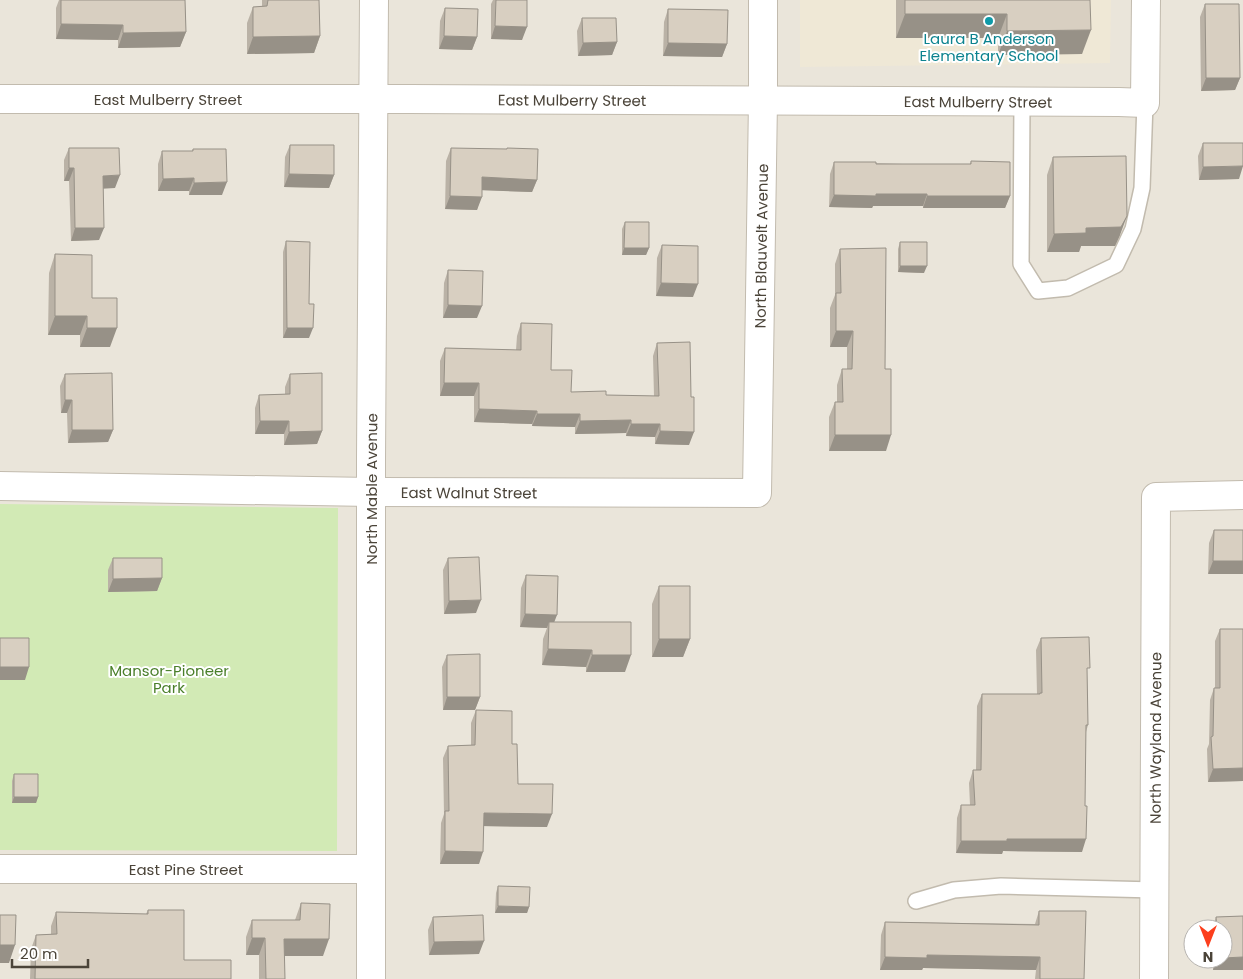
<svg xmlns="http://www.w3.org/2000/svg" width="1243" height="979" font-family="Poppins,sans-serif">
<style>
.residential{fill:#eae5da;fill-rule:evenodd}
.education{fill:#efe8d6}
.green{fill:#d2eab5}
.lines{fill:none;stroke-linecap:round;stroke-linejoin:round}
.service-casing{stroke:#c2bbae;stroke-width:18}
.minor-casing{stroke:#c2bbae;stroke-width:30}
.service{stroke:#fff;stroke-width:15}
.minor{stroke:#fff;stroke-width:28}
.wall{fill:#bab2a6}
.shaded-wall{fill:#979187}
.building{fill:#d8cfc1;stroke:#979187}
.culture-dot{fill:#0f9aa8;stroke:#fff;stroke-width:2}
.labels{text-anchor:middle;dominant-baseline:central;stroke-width:4;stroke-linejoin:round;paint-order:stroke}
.culture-label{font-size:15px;fill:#0d838f;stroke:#fff}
.street-label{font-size:15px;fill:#4b4439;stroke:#fff}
.park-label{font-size:15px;fill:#4a7f2a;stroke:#fff}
</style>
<rect width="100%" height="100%" fill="#f6f3ec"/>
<path class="residential" d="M0,0h1243v979h-1243zM1193,929h30v30h-30z"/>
<path class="education" d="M800,0h311l-1,63 -310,4z"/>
<path class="green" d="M0,504l338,4 -1,343 -337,-1z"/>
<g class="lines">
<g class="service-casing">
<path id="service" d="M1022,102l-1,162 17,27 30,-3 48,-23 17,-36 9,-41 3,-85
M916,901l38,-11 47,-4 154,4"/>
</g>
<g class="minor-casing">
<g id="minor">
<path id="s1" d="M0,99h409l710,3 26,1 1,-103"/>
<path id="s2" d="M0,486l371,6 386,1 6,-393v-100"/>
<path id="s3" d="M0,869h371"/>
<path id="s4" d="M371,979v-520l3,-459"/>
<path id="s5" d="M1154,979l2,-482 87,-2"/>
</g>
</g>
<use href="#service" class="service"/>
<use href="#minor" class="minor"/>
</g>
<path class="wall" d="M59,0h126l1,32 -6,15 -62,1v-8l-62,-1v-31z
M262,0h57l1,36 -6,17 -67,1v-31l6,-16 9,-1z
M493,0h34l-5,40 -31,-1v-35z
M896,0h194l-8,54 -84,1v-17h-102z
M1205,4l35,74 -5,12 -34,1 -1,-74z
M445,8l32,29 -5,13 -33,-1 1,-28z
M668,9l59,35 -5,13 -59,-1 1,-34z
M582,18l35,24 -5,13 -34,1 -1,-25z
M1203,143l36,36 -40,1 -1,-24z
M290,145l44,30 -5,13 -45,-1 1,-30z
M69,148l46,40h-12l-4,52 -28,1 -2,-60h-5v-21z
M451,148l86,32 -5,12 -50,-2 -5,20 -32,-1 1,-48z
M193,149l29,46h-33v-4h-31v-27l4,-13h30z
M1053,157l67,78 -5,11h-34l-2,6h-32v-77z
M971,161l39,35 -5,12h-82v-2h-50l-1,2 -43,-1 1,-33 4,-12 69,2h67z
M625,222l24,26 -3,7h-24v-26z
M286,241l23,63v34h-26v-86z
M900,242l24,31 -26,-1v-23z
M662,245l31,52 -37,-1 1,-38z
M840,249l45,120 1,82h-57v-34l6,-15h2v-17l5,-16h5v-22h-17v-39l5,-13v-31z
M55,254l55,93h-30v-12h-32l1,-62z
M448,270l29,48h-34l1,-35z
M521,323l30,47 20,22 35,3 48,1 -1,-40 4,-13 32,102 -34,-1v-7l-29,-1v-3l-51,1v-7l-43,-1v-2l-58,-2v-26h-34v-35l5,-13 71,2 1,-14z
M65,374l48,56 -5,12 -40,1 -1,-30h-6l-1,-27z
M290,374l32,57 -5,13 -33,1v-11h-29v-26l4,-13 26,-1v-7z
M1214,530h29l-35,44 1,-31z
M113,558l49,20 -5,13 -49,1v-22z
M448,558l28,55 -32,1 -1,-44z
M526,575l28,47 71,50h-39v-5l-44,-2 1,-26 4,-11 -27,-1 1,-39z
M659,586l31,53 -7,18h-31v-53z
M1220,629l23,152 -35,1 -1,-33 2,-5 1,-44 4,-12h1v-47z
M1041,638l46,37 1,50 -2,7 -4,120 -79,-1 -1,3 -46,-1 1,-35 4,-13h9l-1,-22 4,-13h3l1,-64 5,-12h55l-1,-44z
M447,655l33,42 -5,13h-32l-1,-43z
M476,710l36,34 6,40 29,43 -63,-1 -5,38h-39l1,-41 3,-9 -1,-56 5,-12 23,-1v-22z
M14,774l24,23 -2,6h-24v-22z
M498,886l31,21 -2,6h-32l1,-20z
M301,903l22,53h-39l1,23h-26v-24h-13v-18l6,-17h43z
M148,910l36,50 47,19h-201l1,-30 5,-14 15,-1v-8l5,-14 90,2z
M1039,911l45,68h-49l1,-9 -113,-2 -1,2h-42l1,-35 4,-13 150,2z
M1243,916v54h-30v-11h10v-30h-11l4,-12z
M433,917l46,37 -50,1 -1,-25z"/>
<path class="shaded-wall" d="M905,14h102l-9,24h-102z
M61,24l62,1 -5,15 -62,-1z
M495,26l32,1 -5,13 -31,-1z
M1091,30l-9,24 -84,1 9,-24z
M186,32l-6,15 -62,1 5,-15z
M320,36l-6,17 -67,1 6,-17z
M444,36l33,1 -5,13 -33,-1z
M617,42l-5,13 -34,1 5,-13z
M668,43l59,1 -5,13 -59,-1z
M1206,78h34l-5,12 -34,1z
M1243,166l-4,13 -40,1 4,-13z
M69,168h5l-5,13h-5z
M289,174l45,1 -5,13 -45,-1z
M120,175l-5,13 -17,1 5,-13z
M482,177l55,3 -5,12 -55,-2z
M194,178l-5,13h-31l5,-12z
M227,182l-5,13h-33l5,-12z
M876,194h51l-4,12h-50l-1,2 -43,-1 5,-12z
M450,196l32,1 -5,13 -32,-1z
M927,196h83l-5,12h-82z
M1127,216l-7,19 -5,11h-34l-2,6h-32l7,-18 32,-6z
M75,228h29l-5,12 -28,1z
M624,248h25l-3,7h-24z
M900,266h27l-3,7 -26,-1z
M661,283l37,1 -5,13 -37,-1z
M448,305l34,1 -5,12h-34z
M55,316h32l-7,19h-32z
M87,328h30l-7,19h-30z
M287,328h26l-4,10h-26z
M836,331h17l-6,16h-17z
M444,383h35l-5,13h-34z
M65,400h7l-5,13h-6z
M479,409l58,2 -5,13 -58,-2z
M537,414h43l-5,13 -43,-1z
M631,420l-5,13 -51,1 5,-13z
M260,421h29l-5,13h-29z
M631,424h29l-5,13 -29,-1z
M72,430h41l-5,12 -40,1z
M322,431l-5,13 -33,1 5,-13z
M660,431l34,1 -5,13 -34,-1z
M835,435h56l-5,16h-57z
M1213,561h30v13h-35z
M162,578l-5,13 -49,1 5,-13z
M481,600l-5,13 -32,1 5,-13z
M525,614l32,1 -5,13 -3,-6 -2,6 -27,-1z
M659,639h31l-7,18h-31z
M548,649l44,1 -6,17 -44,-2z
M592,655h39l-6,17h-39z
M0,667h29l-4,13h-25z
M447,697h33l-5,13h-32z
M1243,768v13l-35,1 5,-13z
M14,797h24l-2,6h-24z
M484,813l68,1 -5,13 -68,-1z
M1007,839h79l-4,13 -79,-1 -1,3 -46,-1 5,-12z
M445,851l38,1 -4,12h-39z
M498,906l31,1 -2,6h-32z
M252,938h13l-6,17h-13z
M284,939h45l-6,17h-45z
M484,941l-5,13 -50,1 5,-13z
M0,945h15l-6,18h-9z
M927,955l113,2 -4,13 -113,-2 -1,2h-42l5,-13z
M1243,957v13h-30l4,-11h6v-1z"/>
<path class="building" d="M61,0h124l1,32 -63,1v-8l-62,-1z
M268,0h51l1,36 -67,1v-30l14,-1z
M496,0h31v27l-32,-1z
M905,0h185l1,30 -84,1v-17h-102z
M1205,4h34l1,74h-34z
M445,8l33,1 -1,28 -33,-1z
M668,9l60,1 -1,34 -59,-1z
M582,18h34l1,24 -34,1z
M1203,143h40v23l-40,1z
M290,145h44v30l-45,-1z
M69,148h50l1,27 -17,1 1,52h-29l-1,-60h-5z
M451,148l56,1v-1l31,1 -1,31 -55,-3v20l-32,-1z
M193,149h33l1,33 -33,1v-5l-31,1 -1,-28h31z
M1126,156l1,60 -6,11 -35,1v5l-32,1 -1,-77z
M971,161l39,1v34h-83v-2h-51v2l-42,-1v-33h42v2h95z
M625,222h24v26h-25z
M286,241l24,1 -1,62h5l-1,24h-26z
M900,242h27v24h-27z
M662,245l36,1v38l-37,-1z
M886,248l-1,121h6v66h-56v-33h8l-1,-33h10l1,-38h-17v-38h5l-1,-44z
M55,254l37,1v43h25v30h-30v-12h-32z
M448,270l35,1 -1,35 -34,-1z
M521,323l31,1 -1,46h21l-1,22 35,-1v4l53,1 -2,-53 33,-1 1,55h3v35l-34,-1v-7h-29v-4l-51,1v-7h-43v-3l-58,-2v-26h-35l1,-35 76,2z
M112,373l1,57h-41v-30h-7v-26z
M322,373v58l-33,1v-11h-29l-1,-26 31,-1v-20z
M1214,530h29v31h-30z
M479,557l2,43 -32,1 -1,-43z
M113,558h49v20l-49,1z
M526,575l32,1 -1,39 -32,-1z
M659,586h31v53h-31z
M549,622h82v33h-39v-5l-44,-1z
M1220,629h23v139l-30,1 -2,-32 2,-1 1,-48h6z
M1089,637l1,31h-3l1,57h-2l-1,81h2l-1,33h-79v2h-46v-36h14l-2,-35h8l1,-76h58v-1h2l-1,-55z
M0,638h29v29h-29z
M480,654v43h-33v-42z
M476,710l36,1v33h5l1,40h35l-1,30 -68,-1 -1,39 -38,-1v-40h4l-1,-65 27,-1z
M14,774h24v23h-24z
M498,886l32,1 -1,20 -31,-1z
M301,903l29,1 -1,35h-45l1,40h-19l-1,-41h-13v-18h48z
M148,910h36v50h47v19h-196l1,-44 21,-1 -1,-22 92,2z
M1039,911h47l-2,68h-44v-22l-113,-2v3l-42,-1v-35l154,3z
M0,915h16l-1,30h-15z
M483,915l1,26 -50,1 -1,-25z
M1243,916v41l-20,1v-29h-6l-1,-12z"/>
<circle class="culture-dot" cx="989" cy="21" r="5"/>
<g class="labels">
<g class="culture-label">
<text x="989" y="38">Laura B Anderson<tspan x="989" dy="17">Elementary School</tspan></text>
</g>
<g class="street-label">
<text stroke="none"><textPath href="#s1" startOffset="168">East Mulberry Street</textPath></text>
<text stroke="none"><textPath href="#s1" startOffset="572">East Mulberry Street</textPath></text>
<text stroke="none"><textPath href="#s1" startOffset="978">East Mulberry Street</textPath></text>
<text stroke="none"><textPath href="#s2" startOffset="1004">North Blauvelt Avenue</textPath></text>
<text stroke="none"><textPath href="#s4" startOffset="490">North Mable Avenue</textPath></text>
<text stroke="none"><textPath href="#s2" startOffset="469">East Walnut Street</textPath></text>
<text stroke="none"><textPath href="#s5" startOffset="241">North Wayland Avenue</textPath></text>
<text stroke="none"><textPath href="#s3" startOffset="186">East Pine Street</textPath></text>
</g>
<g class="park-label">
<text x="169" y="670">Mansor-Pioneer<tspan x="169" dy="17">Park</tspan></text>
</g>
</g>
<g transform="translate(1208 944) rotate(180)"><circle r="24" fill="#ffffff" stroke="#b7b4b0"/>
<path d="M0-4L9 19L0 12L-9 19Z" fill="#fc3f1d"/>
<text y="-8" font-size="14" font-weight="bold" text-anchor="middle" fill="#4b4439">N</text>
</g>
<path d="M12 959v8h76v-8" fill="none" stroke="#4b4439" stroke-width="2.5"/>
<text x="20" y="959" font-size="15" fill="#4b4439" stroke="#ffffff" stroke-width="4" paint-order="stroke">20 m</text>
</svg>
